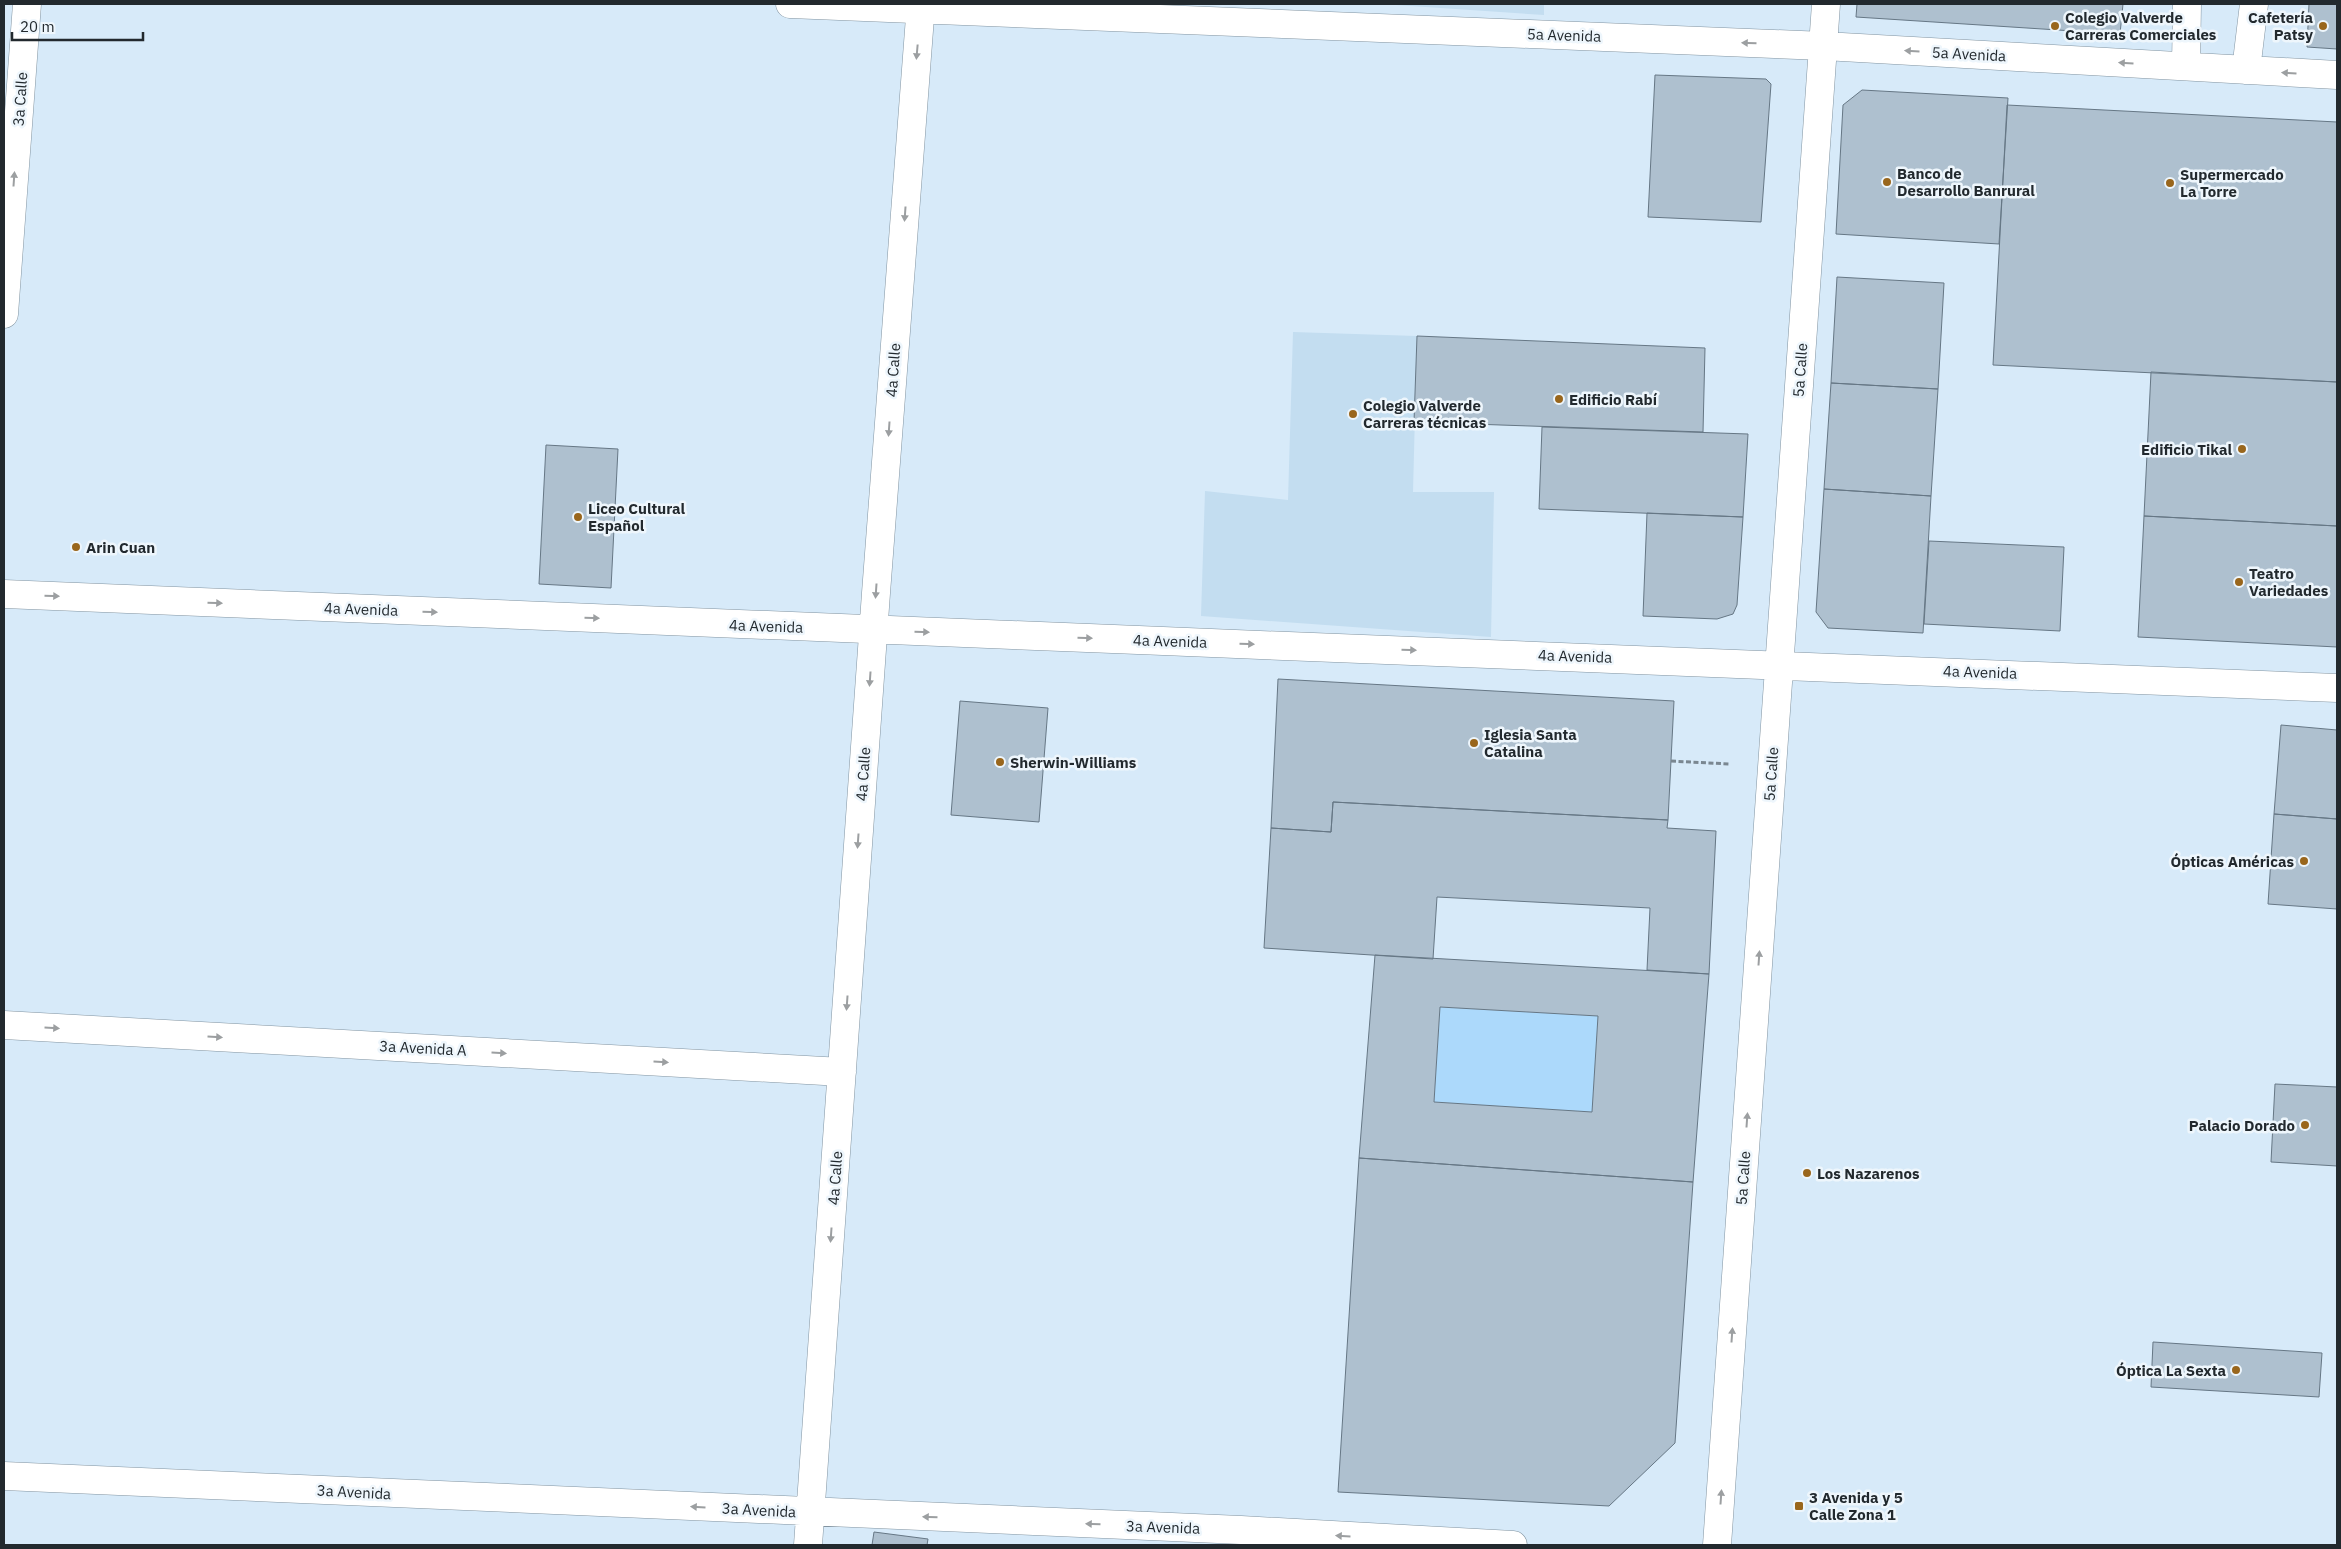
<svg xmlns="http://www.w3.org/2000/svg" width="2341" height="1549" font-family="'IBM Plex Sans',sans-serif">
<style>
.built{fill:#c3ddf0}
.green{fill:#acd9fb}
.building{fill:#aec0cf;stroke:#667785;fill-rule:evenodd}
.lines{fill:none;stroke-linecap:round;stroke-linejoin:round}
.minor-casing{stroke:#8294a1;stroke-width:29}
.path{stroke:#7a8791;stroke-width:3;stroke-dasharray:5 2.5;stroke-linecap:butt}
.minor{stroke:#fff;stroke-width:28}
.oneway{fill:#9c9fa1}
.poi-dot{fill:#99661c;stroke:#eef6fc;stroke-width:2}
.labels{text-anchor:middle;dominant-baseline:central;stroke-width:5;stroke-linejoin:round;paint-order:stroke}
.poi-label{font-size:15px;font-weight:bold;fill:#22292e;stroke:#eef6fc;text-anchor:start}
.street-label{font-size:15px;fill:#22292e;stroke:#eef6fc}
</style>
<rect width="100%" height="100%" fill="#d7eaf9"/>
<path class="built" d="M1396,4h148v11l-148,-10z
M1293,332l124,4 -4,156h81l-3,145 -290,-21 4,-125 83,9z"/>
<path class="green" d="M1440,1007l158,9 -6,96 -158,-10z"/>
<path class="building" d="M1857,4h266l-3,30 -264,-17z
M2309,4h28v45l-30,-2z
M1655,75l111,4 5,5 -10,138 -113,-5z
M1862,90l146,8 -9,146 -163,-10 7,-129z
M2007,105l330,17v260l-344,-17z
M1837,277l107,6 -6,106 -107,-6z
M1417,336l288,12 -2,84 -289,-10z
M2151,372l186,10v144l-193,-10z
M1831,383l107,6 -7,107 -107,-7z
M1542,427l206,7 -5,83 -204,-8z
M546,445l72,4 -7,139 -72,-4z
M1824,489l107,7 -8,137 -95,-5 -12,-16z
M1647,513l96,4 -6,88 -4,9 -16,5 -74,-3z
M2144,516l193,10v121l-199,-10z
M1929,541l135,6 -4,84 -136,-7z
M1278,679l396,22 -6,119 -335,-18 -2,30 -60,-4z
M960,701l88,7 -9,114 -88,-7z
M2281,725l56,5v89l-63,-5z
M1333,802l335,18 -1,8 49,3 -7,143 -62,-4 3,-62 -213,-11 -4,62 -169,-11 7,-120 60,4z
M2274,814l63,5v90l-69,-5z
M1375,955l334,19 -16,208 -334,-24zM1440,1007l158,9 -6,96 -158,-10z
M2275,1084l62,3v79l-66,-4z
M1359,1158l334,24 -18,261 -66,63 -271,-14z
M2153,1342l169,11 -3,44 -168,-10z
M874,1532l54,7 -1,6h-55z"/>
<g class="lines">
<g class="minor-casing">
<path id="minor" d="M790,4l1034,42 513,29
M2186,66l1,-62
M2246,70l8,-66
M4,314l23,-310
M4,594c777,35 1556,60 2333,94
M4,1025l838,47
M4,1476l1237,54 272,15
M808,1545l68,-952 45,-589
M1717,1545l109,-1541"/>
</g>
<path class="path" d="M1671,761l58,3"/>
<use href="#minor" class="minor"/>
</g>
<defs><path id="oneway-solid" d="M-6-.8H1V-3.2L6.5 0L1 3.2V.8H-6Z" transform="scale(1.25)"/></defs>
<g class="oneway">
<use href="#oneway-solid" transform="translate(1749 43) rotate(-178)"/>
<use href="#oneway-solid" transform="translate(1912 51) rotate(-177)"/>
<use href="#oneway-solid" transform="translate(917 52) rotate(95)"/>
<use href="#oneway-solid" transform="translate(2126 63) rotate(-177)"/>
<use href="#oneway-solid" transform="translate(2289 73) rotate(-177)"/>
<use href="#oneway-solid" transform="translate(14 179) rotate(-86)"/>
<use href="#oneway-solid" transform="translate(905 214) rotate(94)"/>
<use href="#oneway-solid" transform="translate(889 429) rotate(94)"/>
<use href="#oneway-solid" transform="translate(876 591) rotate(94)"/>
<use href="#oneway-solid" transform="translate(52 596) rotate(2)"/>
<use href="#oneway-solid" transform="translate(215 603) rotate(2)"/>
<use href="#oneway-solid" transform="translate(430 612) rotate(2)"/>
<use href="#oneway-solid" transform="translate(592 618) rotate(2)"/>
<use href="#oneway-solid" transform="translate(922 632) rotate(2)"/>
<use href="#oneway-solid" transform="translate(1085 638) rotate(2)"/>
<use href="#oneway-solid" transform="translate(1247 644) rotate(2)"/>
<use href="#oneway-solid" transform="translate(1409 650) rotate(2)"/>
<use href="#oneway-solid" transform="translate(870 679) rotate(94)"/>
<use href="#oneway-solid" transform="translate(858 841) rotate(94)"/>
<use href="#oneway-solid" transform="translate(1759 958) rotate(-86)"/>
<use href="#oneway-solid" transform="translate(847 1003) rotate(94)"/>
<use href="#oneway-solid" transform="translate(52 1028) rotate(3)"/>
<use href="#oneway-solid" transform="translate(215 1037) rotate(3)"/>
<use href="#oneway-solid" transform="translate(499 1053) rotate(3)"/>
<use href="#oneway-solid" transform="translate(661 1062) rotate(3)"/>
<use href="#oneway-solid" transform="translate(1747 1120) rotate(-86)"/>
<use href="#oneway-solid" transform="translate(831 1235) rotate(94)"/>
<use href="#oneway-solid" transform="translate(1732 1335) rotate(-86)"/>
<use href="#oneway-solid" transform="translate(1721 1497) rotate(-86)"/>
<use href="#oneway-solid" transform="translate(698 1507) rotate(-177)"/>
<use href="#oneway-solid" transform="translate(930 1517) rotate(-178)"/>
<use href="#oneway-solid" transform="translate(1093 1524) rotate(-178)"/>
<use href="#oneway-solid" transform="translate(1343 1536) rotate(-177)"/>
</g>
<g class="poi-dot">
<circle cx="2055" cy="26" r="5"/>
<circle cx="2323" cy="26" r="5"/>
<circle cx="1887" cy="182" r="5"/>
<circle cx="2170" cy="183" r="5"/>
<circle cx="1559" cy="399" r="5"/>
<circle cx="1353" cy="414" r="5"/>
<circle cx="2242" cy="449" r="5"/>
<circle cx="578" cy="517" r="5"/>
<circle cx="76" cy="547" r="5"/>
<circle cx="2239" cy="582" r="5"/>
<circle cx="1474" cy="743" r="5"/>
<circle cx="1000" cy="762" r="5"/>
<circle cx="2304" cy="861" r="5"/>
<circle cx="2305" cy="1125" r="5"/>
<circle cx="1807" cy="1173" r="5"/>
<circle cx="2236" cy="1370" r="5"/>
<rect x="1794" y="1501" width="10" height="10" rx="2.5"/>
</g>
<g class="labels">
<g class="poi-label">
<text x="2065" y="17">Colegio Valverde<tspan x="2065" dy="17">Carreras Comerciales</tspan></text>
<text x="2313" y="17" text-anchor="end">Cafetería<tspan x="2313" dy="17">Patsy</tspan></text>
<text x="1897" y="173">Banco de<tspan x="1897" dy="17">Desarrollo Banrural</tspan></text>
<text x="2180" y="174">Supermercado<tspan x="2180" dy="17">La Torre</tspan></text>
<text x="1569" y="399">Edificio Rabí</text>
<text x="1363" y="405">Colegio Valverde<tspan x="1363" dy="17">Carreras técnicas</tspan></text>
<text x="2232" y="449" text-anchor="end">Edificio Tikal</text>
<text x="588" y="508">Liceo Cultural<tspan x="588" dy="17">Español</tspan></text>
<text x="86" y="547">Arin Cuan</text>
<text x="2249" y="573">Teatro<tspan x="2249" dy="17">Variedades</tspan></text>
<text x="1484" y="734">Iglesia Santa<tspan x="1484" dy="17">Catalina</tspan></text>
<text x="1010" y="762">Sherwin-Williams</text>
<text x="2294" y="861" text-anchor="end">Ópticas Américas</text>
<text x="2295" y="1125" text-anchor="end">Palacio Dorado</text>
<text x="1817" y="1173">Los Nazarenos</text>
<text x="2226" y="1370" text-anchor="end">Óptica La Sexta</text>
<text x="1809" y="1497">3 Avenida y 5<tspan x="1809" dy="17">Calle Zona 1</tspan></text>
</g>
<g class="street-label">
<text transform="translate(1564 35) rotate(2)">5a Avenida</text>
<text transform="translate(1969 54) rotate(3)">5a Avenida</text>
<text transform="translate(20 99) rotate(-86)">3a Calle</text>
<text transform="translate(893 370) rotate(-86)">4a Calle</text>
<text transform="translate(1800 370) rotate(-86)">5a Calle</text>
<text transform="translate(361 609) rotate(2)">4a Avenida</text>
<text transform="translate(766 626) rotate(2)">4a Avenida</text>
<text transform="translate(1170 641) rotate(2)">4a Avenida</text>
<text transform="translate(1575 656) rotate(2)">4a Avenida</text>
<text transform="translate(1980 672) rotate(2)">4a Avenida</text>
<text transform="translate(863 774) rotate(-86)">4a Calle</text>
<text transform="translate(1771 774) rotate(-86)">5a Calle</text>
<text transform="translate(423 1048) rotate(3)">3a Avenida A</text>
<text transform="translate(835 1178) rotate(-86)">4a Calle</text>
<text transform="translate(1743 1178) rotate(-86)">5a Calle</text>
<text transform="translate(354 1492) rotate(3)">3a Avenida</text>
<text transform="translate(759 1510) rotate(3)">3a Avenida</text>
<text transform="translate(1163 1527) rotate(2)">3a Avenida</text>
</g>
</g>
<rect width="2341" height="1549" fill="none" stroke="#22292e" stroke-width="10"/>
<path d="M12 32v8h131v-8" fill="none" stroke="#22292e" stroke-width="2.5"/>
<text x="20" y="32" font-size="15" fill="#22292e" stroke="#eef6fc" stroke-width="4" paint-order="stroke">20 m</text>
</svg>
